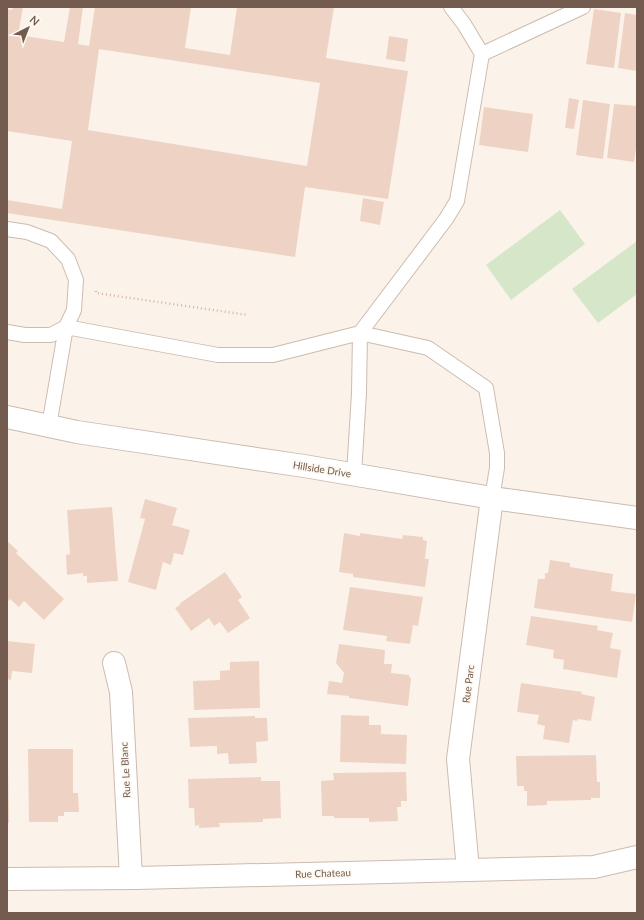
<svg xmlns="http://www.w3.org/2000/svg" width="644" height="920" font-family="Lato,sans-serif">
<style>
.green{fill:#d6e7c9}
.building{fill:#eed3c4;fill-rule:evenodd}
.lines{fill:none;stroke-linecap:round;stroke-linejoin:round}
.service-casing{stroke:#ccbbb0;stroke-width:16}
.minor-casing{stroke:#ccbbb0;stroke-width:24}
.tertiary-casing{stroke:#ccbbb0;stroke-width:24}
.path{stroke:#d3b6a6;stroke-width:2.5;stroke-dasharray:1 3;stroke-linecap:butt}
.service{stroke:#fff;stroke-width:14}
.minor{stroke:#fff;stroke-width:22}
.tertiary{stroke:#fff;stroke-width:22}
.labels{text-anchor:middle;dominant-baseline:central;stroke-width:3;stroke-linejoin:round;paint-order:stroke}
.street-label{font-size:10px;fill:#735b4f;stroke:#fdf8f0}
</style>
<rect width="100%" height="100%" fill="#fbf3e9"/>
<path class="green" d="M560,210l25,34 -74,56 -25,-35z
M637,241v53l-39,29 -26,-34z"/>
<path class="building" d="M13,7h10l-5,28 46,7 6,-35h13l-5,37 11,2 6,-39h96l-6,41 45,7 7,-48h97l-8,51 82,13 -20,128 -83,-12 -10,70 -288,-44v-13l55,9 10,-68 -65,-10v-122l5,1zM99,49l221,34 -13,83 -219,-36z
M594,9l27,4 -7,55 -28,-4z
M625,13l12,2v56l-19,-3z
M389,36l19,3 -3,23 -19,-3z
M569,98l10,2 -5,29 -9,-1z
M583,100l27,4 -7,55 -27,-4z
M614,104l23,2v36l-3,20 -27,-4z
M484,107l49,7 -5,38 -49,-7z
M363,198l21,4 -4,23 -20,-4z
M145,499l32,9 -5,17 18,5 -7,25 -9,-2 -3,12 -8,-3 -7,28 -28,-8 17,-63 -5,-1z
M112,507l6,74 -31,2v-7h-4v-3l-16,2 -1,-20 4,-1 -3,-44z
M344,533l16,3v-3l42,6 1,-4 20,2v3l4,1 -2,18h4l-4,28 -72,-10v-3l-14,-2z
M7,541l11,10 -2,2 48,46 -20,21 -20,-19 -5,6 -9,-8 -3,3z
M550,560l20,3v4l43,7 -2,17 25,3 -4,28 -98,-14 4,-29h7v-6h3z
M225,572l17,25 -4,3 12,18 -22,15 -8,-11 -6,4 -5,-8 -18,13 -16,-23 5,-3 -1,-1z
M350,587l73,10 -5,29 -5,-1 -3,19 -24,-3 1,-5 -44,-6z
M531,616l67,10 -1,4 16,3 -3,15 11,2 -4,28 -54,-9 1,-9 -11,-2 1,-8 -28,-5z
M7,641l28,3 -3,29 -20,-2 -1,9 -4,-1z
M339,644l46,6 -1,14h8l-1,9 18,2v2l2,1 -3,28 -59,-8v-2l-22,-2 2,-13 13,2 2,-10 -8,-10z
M259,661l1,47 -66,2 -1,-29 27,-1v-9l10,-1v-8z
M521,683l61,9 -1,2 14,3 -4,24 -13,-2 -1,2 -4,-1 -4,23 -26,-4 2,-13 -8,-2 2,-9 -22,-3z
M341,715l28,1v9h12v9l26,1 -1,29 -66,-2z
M255,716v2h12l1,23 -12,1 1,21 -28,1 -1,-11 -11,1v-8l-27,1 -2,-29z
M28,749h45v44h5l1,19h-15v4h-6v6h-29z
M596,755l1,27h3v16h-9v2l-44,1v4l-20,1v-15h-3v-5h-7l-1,-30z
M7,763h1l1,60h-2z
M406,772l1,29h-6v6h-4l1,14 -29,1v-4h-35v-2h-12l-1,-35 13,-1 -1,-7z
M261,777v4h19l1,37 -18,1v3l-44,1 1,4 -21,1v-3l-4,1 -1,-18h-5l-1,-29z"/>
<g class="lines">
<g class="service-casing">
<path id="service" d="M482,54l101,-47
M7,229l20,3 24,9 17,18 8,21 -2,30 -8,17 -17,99
M7,332l18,3h26l15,-8 152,28h55l87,-22 68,15 58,40 11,65v15l-5,30
M354,474l5,-81 1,-60 86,-114 11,-18 25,-147 -18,-30 -13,-17"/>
</g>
<g class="minor-casing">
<path id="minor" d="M114,663l7,29 10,186
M468,870l-10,-111 34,-261
M7,879l129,-1 458,-11 43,-10"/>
</g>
<g class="tertiary-casing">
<path id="tertiary" d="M7,417l70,15 227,34 188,32 145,20"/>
</g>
<path class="path" d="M96,291v2l152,22"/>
<use href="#service" class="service"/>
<use href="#minor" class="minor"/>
<use href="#tertiary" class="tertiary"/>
</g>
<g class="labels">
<g class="street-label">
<text transform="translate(322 469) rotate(9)">Hillside Drive</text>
<text transform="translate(468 684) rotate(-83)">Rue Parc</text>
<text transform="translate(125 770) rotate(-93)">Rue Le Blanc</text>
<text transform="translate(323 873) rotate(-2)">Rue Chateau</text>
</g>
</g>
<rect width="644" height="920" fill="none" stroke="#735b4f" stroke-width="16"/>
<g transform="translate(28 28) rotate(42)" stroke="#fdf8f0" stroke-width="3" paint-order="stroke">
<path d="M0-3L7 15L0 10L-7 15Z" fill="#735b4f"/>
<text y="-6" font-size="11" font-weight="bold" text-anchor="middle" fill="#735b4f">N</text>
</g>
</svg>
